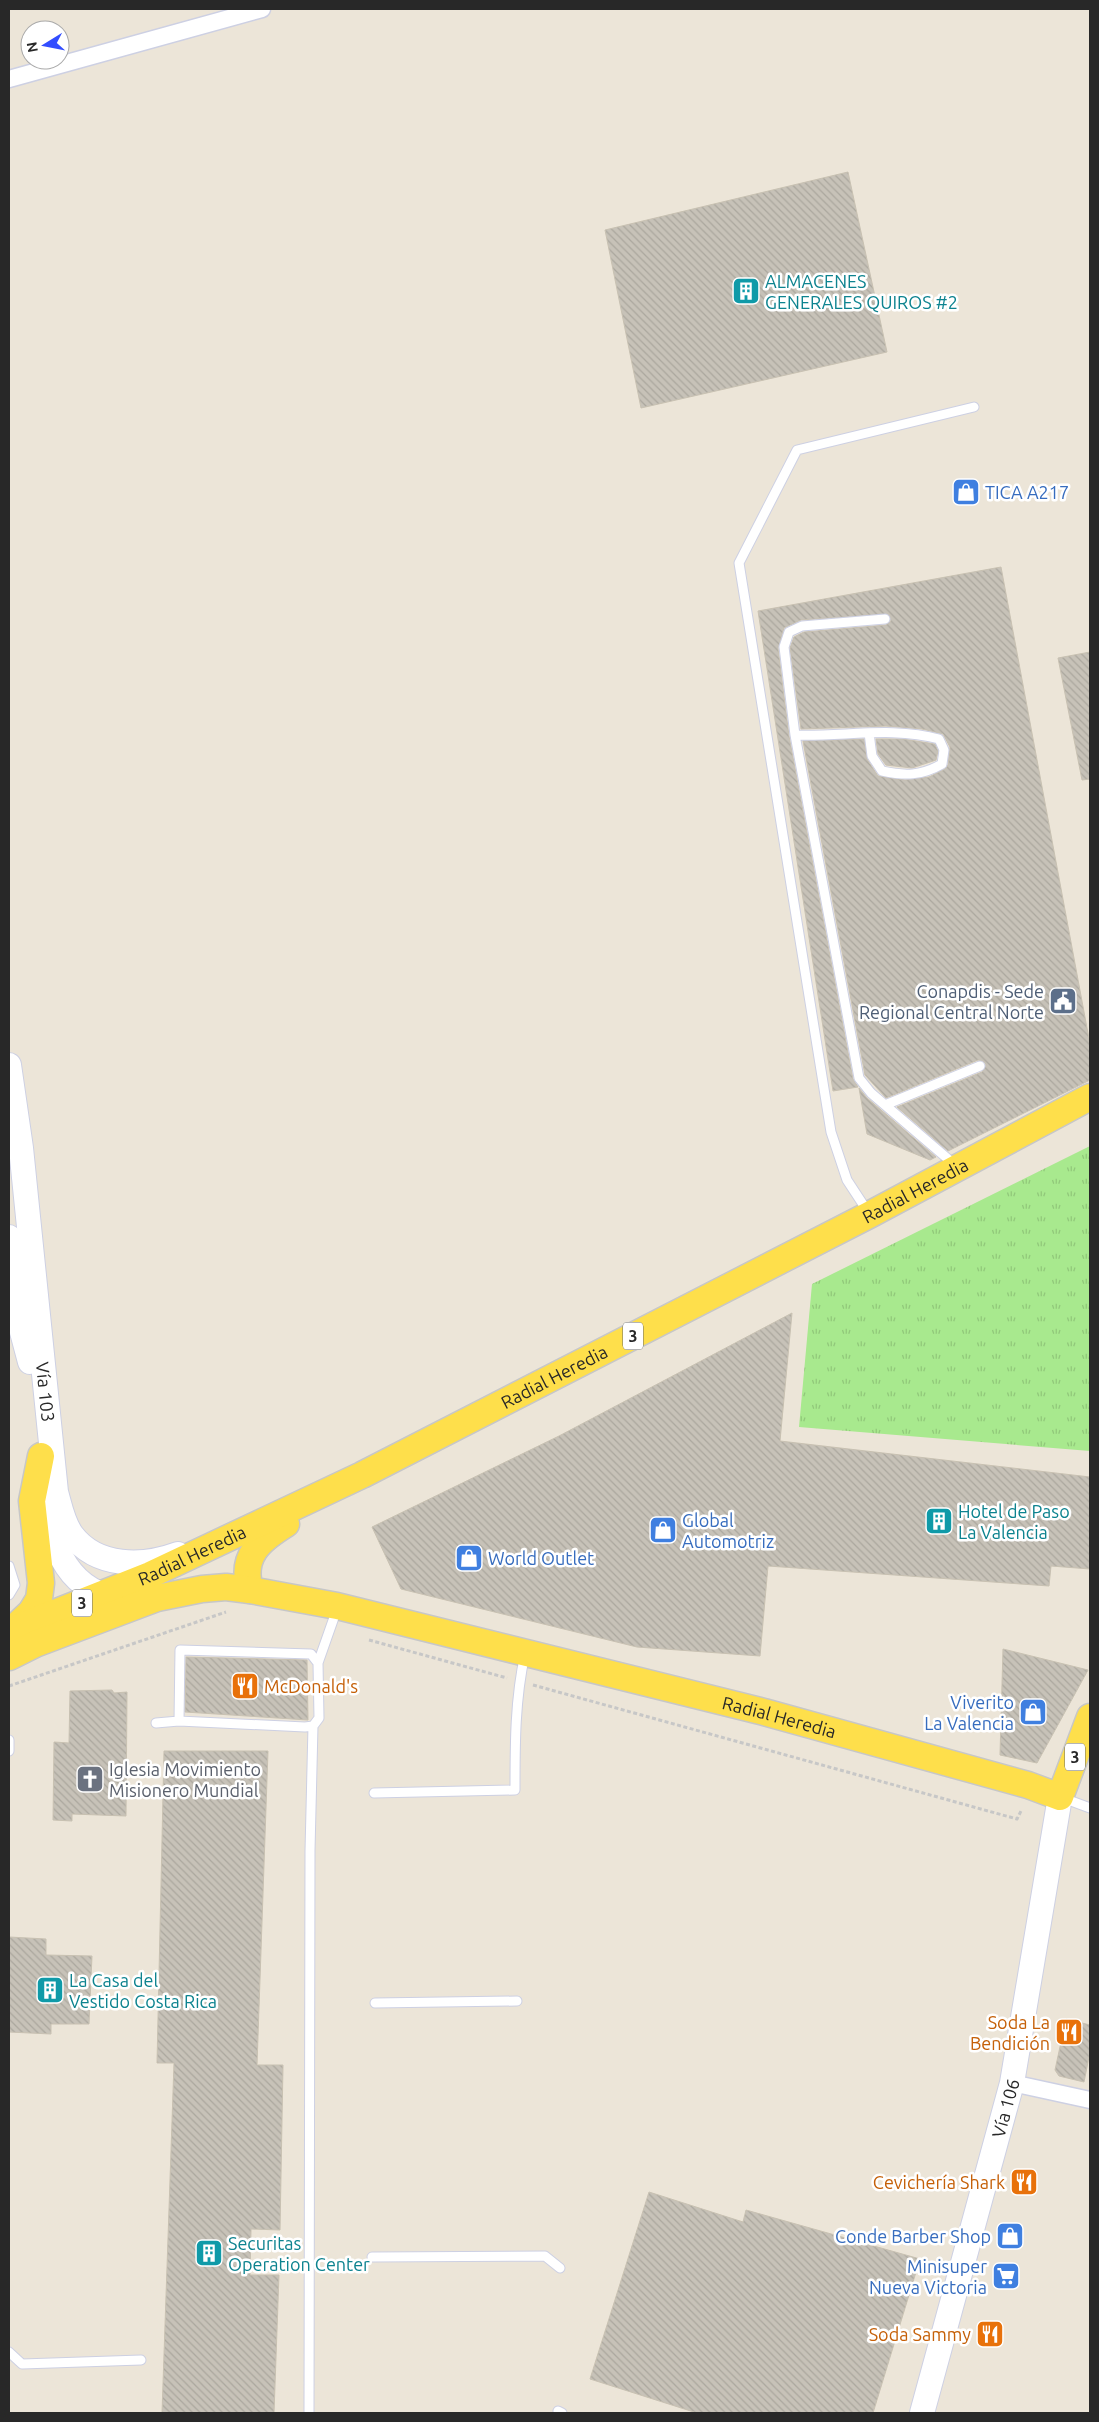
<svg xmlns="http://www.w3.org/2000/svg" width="1099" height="2422" font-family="Ubuntu,sans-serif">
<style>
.grass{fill:url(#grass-tufts)}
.building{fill:url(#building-back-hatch);stroke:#c8c1b2}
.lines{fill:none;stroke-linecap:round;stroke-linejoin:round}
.service-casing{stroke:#cdd0e3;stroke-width:11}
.minor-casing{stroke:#cdd0e3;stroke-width:19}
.secondary-casing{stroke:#cdd0e3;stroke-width:26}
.primary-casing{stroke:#c7c7c7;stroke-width:29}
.path{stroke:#c7c7c7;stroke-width:3;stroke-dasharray:4 2.5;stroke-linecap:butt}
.service{stroke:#fff;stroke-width:9}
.minor{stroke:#fff;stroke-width:16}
.secondary{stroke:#fff;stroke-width:24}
.primary{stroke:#fedf4b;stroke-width:26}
.labels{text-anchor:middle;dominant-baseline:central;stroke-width:5;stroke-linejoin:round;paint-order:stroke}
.shield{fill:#fff;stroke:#686868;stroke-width:1}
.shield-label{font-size:16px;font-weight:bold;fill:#282828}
.culture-label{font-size:18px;fill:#0d838f;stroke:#fff;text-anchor:start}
.shop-label{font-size:18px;fill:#366cbe;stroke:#fff;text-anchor:start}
.service-label{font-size:18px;fill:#4e5e75;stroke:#fff;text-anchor:end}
.street-label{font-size:18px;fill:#282828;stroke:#fff}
.food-label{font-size:18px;fill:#c56008;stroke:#fff;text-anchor:end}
.worship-label{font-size:18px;fill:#5b616d;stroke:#fff;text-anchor:start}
</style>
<defs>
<pattern id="grass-tufts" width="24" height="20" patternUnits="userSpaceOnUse" patternTransform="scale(1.25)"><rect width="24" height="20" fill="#a8e98e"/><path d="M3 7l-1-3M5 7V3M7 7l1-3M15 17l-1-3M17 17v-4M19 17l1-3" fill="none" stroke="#91c87a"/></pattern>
<pattern id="building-back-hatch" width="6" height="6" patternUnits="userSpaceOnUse" patternTransform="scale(1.25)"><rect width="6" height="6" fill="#c7c2b8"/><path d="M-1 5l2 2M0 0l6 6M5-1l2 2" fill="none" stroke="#aba79e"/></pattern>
</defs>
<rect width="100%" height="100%" fill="#ece5d8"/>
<path class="grass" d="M1090,1146v305l-291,-24 13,-143z"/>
<path class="building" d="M848,172l39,180 -246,56 -36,-178z
M1001,567l89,477v36l-142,71 -51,-44 85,-35 4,-8 -3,-3 -5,-1 -92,38 -21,-23 -62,-334 61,-2 3,20 11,17 27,4 24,-3 16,-8 3,-4 2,-18 -7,-13 -21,-5 -36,-3 -85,3 -11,-81 4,-11 10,-5 82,-7 5,-4 -3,-7 -87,6 -17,8 -6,20 11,88 64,343 5,8 -25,4 -75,-480z
M1090,652v127l-8,1 -24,-122z
M876,739h27l32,5 3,7 -2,9 -24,8 -26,-3 -8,-11z
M859,1088l8,10 69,59 -6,3 -63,-26z
M792,1313l-12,128 310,36v92l-39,-3 -2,20 -281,-20 -8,90 -123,-9 -236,-58 -29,-62 187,-91z
M1003,1649l85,21 -51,93 -37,-8z
M186,1657l121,3 1,60 -123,-8z
M112,1690l2,3 13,-1 -1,124 -54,-2v7l-19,-1 1,-78 15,1 1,-52z
M164,1751h104l-11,314h26l-3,165 -29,-1 -1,46h29l-5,138h-112l12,-350h-17z
M9,1937l37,2v16l46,1 -3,68h-38v10l-42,-2z
M1066,2019l24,6v27l-6,30 -25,-6 -4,-6z
M649,2192l94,30 3,-12 174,49 -47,154h-176l-107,-34z"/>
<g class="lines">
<g class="service-casing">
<path id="service" d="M885,619l-83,7 -13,6 -5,15 11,88 64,343 12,15 84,72
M795,735c47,2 98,-9 144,4l5,11 -2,14c-21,12 -37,12 -60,7l-10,-15 -3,-23
M885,1105l95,-39
M868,1212l-21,-32 -16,-48 -92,-569 58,-113 177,-43
M9,1566l6,19 -6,10
M156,1723l23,-2
M313,1726l-8,1 -126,-6 1,-71 131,4 7,9
M9,1740v11
M374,1793l141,-3c0,-46 0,-91 10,-136
M1063,1798l27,10
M375,2003l142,-2
M372,2257l173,-1 15,12
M9,2352l13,12 119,-4
M558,2411l4,2
M309,2413l1,-562 3,-125 6,-8 -1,-55 19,-54"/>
</g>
<g class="minor-casing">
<path id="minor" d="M9,79l253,-70
M1012,2083l78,17"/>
</g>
<g class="secondary-casing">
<g id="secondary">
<path id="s1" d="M9,1065l12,83 35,344c4,14 7,31 16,43 25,33 71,32 106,19"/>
<path d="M9,1237l13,95 8,30"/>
<path d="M44,1492c5,45 19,96 71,106"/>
<path id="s2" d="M922,2413l90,-330 48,-286"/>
</g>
</g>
<g class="primary-casing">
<g id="primary">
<path d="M250,1590c-10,-34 10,-50 36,-66"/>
<path d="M15,1627l16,-15 8,-13 2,-16 -9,-82 9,-45"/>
<path id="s3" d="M9,1631l141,-56 212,-100 507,-260 221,-118"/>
<path id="s4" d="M9,1657l26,-13 122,-46 45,-9 24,-2 24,3 87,16 427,106 264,73 32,12 30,-80"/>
</g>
</g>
<path class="path" d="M369,1640l138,38
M533,1685l484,134 4,-8
M9,1686l217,-74"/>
<use href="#service" class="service"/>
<use href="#minor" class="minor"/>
<use href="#secondary" class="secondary"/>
<use href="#primary" class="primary"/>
</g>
<defs>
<g id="building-square" transform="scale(1.4375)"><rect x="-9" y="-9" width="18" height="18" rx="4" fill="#0f9aa8" stroke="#fff"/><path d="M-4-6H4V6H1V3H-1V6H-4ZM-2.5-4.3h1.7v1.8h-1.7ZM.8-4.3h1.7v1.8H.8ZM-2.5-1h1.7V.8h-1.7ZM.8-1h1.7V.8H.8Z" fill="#fff"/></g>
<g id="shop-square" transform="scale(1.4375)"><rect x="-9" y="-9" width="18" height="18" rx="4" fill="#3f7fe0" stroke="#fff"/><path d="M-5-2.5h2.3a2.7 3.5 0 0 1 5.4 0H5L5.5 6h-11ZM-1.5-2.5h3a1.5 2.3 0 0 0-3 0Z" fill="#fff"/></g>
<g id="civic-square" transform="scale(1.4375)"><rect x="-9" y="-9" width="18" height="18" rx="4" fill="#5c6f8a" stroke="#fff"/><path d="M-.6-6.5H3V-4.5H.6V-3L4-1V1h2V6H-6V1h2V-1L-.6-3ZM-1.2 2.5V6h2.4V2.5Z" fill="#fff"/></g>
<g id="restaurant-square" transform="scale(1.4375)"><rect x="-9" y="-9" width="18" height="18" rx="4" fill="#e8710a" stroke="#fff"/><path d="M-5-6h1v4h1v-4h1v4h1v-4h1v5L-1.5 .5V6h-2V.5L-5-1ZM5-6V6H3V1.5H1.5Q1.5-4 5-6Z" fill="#fff"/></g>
<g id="church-square" transform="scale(1.4375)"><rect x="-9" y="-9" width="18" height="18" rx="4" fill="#6b7280" stroke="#fff"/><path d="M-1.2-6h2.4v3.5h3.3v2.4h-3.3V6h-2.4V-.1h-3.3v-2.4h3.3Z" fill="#fff"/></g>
<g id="supermarket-square" transform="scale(1.4375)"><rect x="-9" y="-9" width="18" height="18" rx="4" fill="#3f7fe0" stroke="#fff"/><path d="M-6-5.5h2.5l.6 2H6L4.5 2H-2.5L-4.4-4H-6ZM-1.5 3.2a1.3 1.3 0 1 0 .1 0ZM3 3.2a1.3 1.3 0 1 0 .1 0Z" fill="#fff"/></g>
</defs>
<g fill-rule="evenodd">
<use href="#building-square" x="746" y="291"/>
<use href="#shop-square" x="966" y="492"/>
<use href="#civic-square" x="1063" y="1001"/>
<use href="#building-square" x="939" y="1521"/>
<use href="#shop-square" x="663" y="1530"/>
<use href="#shop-square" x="469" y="1558"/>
<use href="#restaurant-square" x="245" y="1686"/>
<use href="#shop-square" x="1033" y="1712"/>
<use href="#church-square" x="90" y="1779"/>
<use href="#building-square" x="50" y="1990"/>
<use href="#restaurant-square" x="1069" y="2032"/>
<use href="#restaurant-square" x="1024" y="2182"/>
<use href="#shop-square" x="1010" y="2236"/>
<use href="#building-square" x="209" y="2253"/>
<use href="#supermarket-square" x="1006" y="2276"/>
<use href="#restaurant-square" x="990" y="2334"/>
</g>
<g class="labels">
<g class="shield">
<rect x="623" y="1322.5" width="20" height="27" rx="4"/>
<rect x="72" y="1589.5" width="20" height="27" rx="4"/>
<rect x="1065" y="1743.5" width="20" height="27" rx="4"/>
</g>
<g class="shield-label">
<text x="633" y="1336">3</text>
<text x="82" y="1603">3</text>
<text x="1075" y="1757">3</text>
</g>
<g class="culture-label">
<text x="765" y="281">ALMACENES<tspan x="765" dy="21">GENERALES QUIROS #2</tspan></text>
<text x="958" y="1511">Hotel de Paso<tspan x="958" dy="21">La Valencia</tspan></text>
<text x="69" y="1980">La Casa del<tspan x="69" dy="21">Vestido Costa Rica</tspan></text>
<text x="228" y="2243">Securitas<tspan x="228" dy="21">Operation Center</tspan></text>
</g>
<g class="shop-label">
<text x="985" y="492">TICA A217</text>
<text x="682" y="1520">Global<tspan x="682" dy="21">Automotriz</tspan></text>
<text x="488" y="1558">World Outlet</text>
<text x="1014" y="1702" text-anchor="end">Viverito<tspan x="1014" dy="21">La Valencia</tspan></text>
<text x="991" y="2236" text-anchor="end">Conde Barber Shop</text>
<text x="987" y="2266" text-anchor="end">Minisuper<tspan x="987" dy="21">Nueva Victoria</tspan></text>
</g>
<g class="service-label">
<text x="1044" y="991">Conapdis - Sede<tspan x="1044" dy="21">Regional Central Norte</tspan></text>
</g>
<g class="street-label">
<text stroke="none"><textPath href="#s3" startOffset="1008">Radial Heredia</textPath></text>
<text stroke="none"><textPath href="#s3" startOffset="602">Radial Heredia</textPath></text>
<text stroke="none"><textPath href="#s1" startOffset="329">Vía 103</textPath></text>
<text stroke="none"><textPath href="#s3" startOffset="198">Radial Heredia</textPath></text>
<text stroke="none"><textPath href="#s4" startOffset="798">Radial Heredia</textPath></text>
<text stroke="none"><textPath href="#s2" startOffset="316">Vía 106</textPath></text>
</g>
<g class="food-label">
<text x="264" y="1686" text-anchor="start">McDonald's</text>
<text x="1050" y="2022">Soda La<tspan x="1050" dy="21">Bendición</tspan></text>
<text x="1005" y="2182">Cevichería Shark</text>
<text x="971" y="2334">Soda Sammy</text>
</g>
<g class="worship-label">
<text x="109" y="1769">Iglesia Movimiento<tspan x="109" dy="21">Misionero Mundial</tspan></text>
</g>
</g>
<rect width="1099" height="2422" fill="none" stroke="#282828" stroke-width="20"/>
<g transform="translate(45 45) rotate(260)"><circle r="24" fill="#ffffff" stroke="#a9a9a9"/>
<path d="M0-4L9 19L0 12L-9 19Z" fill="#324dff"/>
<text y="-8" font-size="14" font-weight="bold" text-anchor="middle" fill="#282828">N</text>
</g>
</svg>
